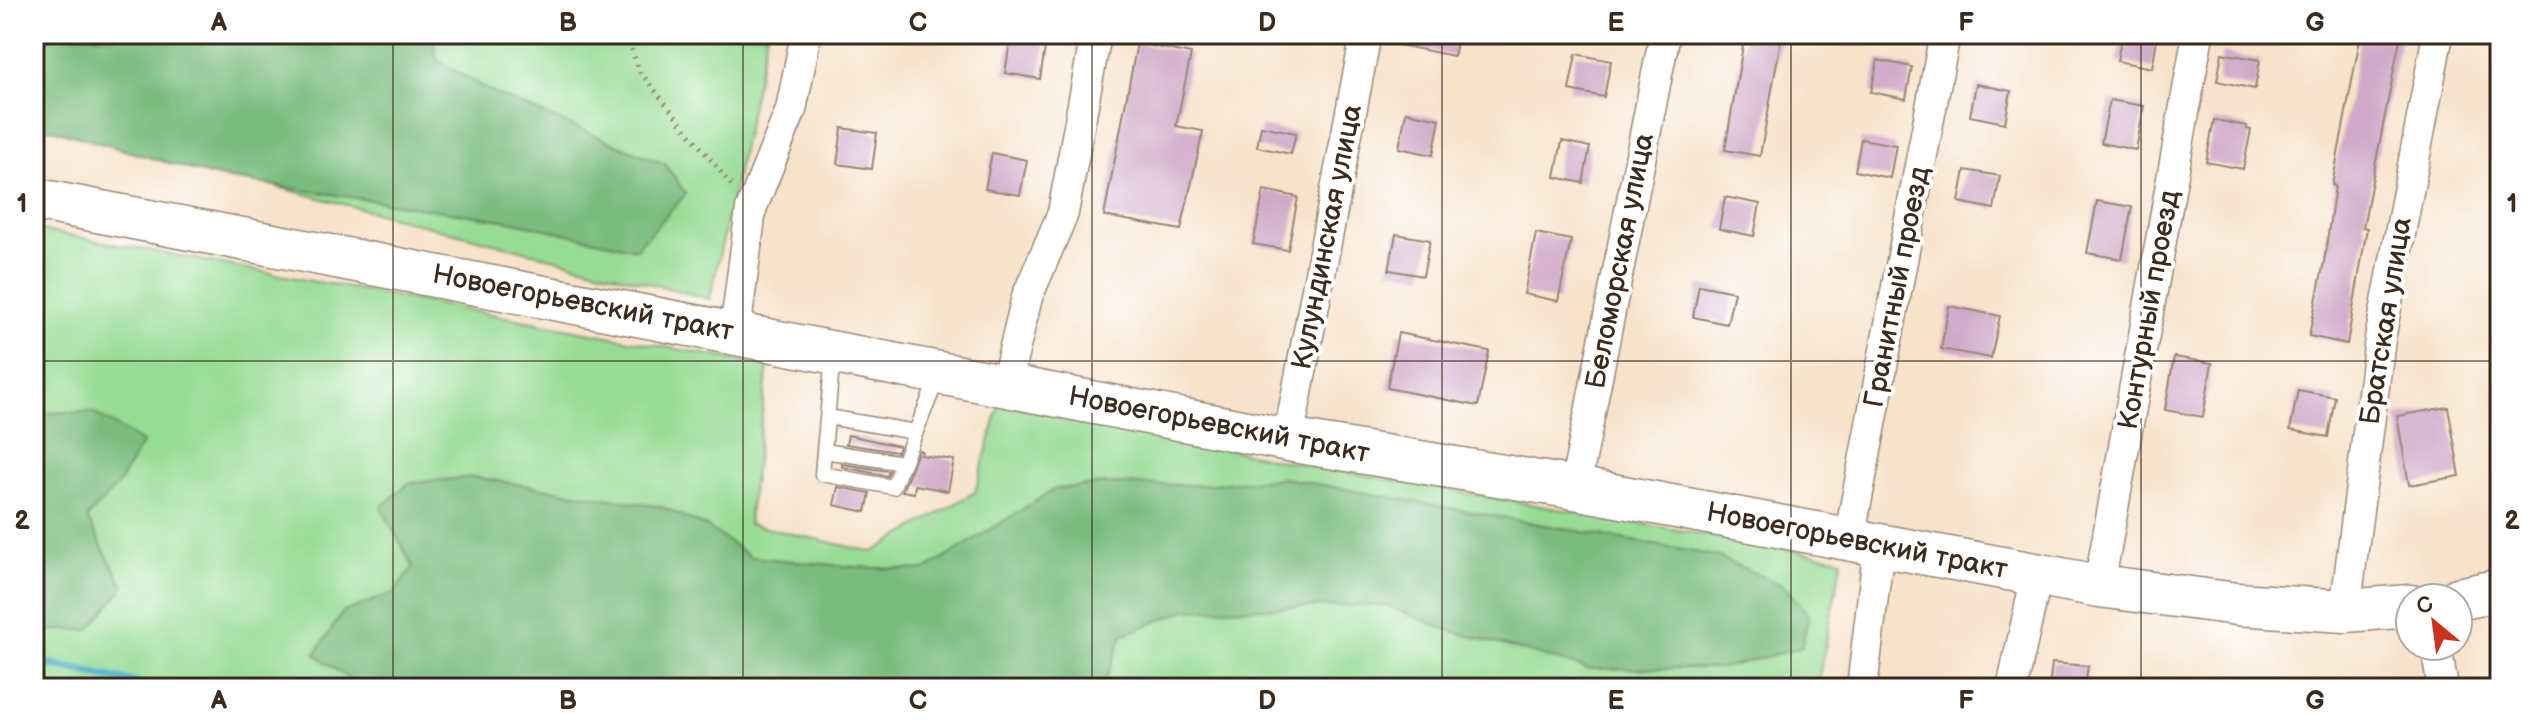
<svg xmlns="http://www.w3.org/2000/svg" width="2534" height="722" font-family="'Balsamiq Sans',sans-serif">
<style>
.green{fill:#97dc94;stroke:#698359;stroke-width:2}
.forest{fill:#79bc7e;stroke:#5a734e;stroke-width:2}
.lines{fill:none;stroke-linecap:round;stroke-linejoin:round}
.stream{stroke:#42a8c2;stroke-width:8}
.building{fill:#d0a9c9}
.service-casing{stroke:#998674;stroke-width:17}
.minor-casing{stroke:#998674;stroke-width:33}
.secondary-casing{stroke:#998674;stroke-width:45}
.path{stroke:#998674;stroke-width:5;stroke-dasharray:2 6;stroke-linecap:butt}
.service{stroke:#fff;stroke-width:14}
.minor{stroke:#fff;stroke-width:30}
.secondary{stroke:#fff;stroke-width:42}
.grid{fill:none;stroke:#3b2a1e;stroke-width:2;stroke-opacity:0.55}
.labels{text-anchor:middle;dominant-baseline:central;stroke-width:8;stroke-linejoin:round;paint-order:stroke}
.street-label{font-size:28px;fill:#3b2a1e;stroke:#fff}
.neatline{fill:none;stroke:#3b2a1e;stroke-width:3}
.grid-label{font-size:26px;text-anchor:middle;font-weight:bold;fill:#3b2a1e}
</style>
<rect width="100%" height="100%" fill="#fff"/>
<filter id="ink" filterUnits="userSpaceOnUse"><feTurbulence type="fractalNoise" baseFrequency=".0125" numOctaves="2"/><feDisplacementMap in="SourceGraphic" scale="16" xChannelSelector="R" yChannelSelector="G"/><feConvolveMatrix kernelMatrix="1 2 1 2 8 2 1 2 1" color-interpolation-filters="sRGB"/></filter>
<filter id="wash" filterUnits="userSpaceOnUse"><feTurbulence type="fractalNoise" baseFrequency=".006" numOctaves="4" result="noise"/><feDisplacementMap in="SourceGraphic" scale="32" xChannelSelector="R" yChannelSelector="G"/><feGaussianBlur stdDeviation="1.8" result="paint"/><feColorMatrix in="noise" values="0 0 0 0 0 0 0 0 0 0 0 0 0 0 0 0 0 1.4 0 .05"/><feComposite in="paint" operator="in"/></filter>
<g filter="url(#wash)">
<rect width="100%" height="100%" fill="#f7e2ca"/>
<path class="green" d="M34,34h733l-57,265 -676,-175z
M34,229l734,137 -20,158 125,28 102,-60 25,-89 284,58 558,98 -25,129h-1783z"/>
<path class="forest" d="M34,34l79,3 7,-3h312l5,26 60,35 168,69 21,30 -50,55 -127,-28 -292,-44 -183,-53z
M92,412l51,30 -26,44 -30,32 37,69 -35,43h-55v-217z
M474,477l188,30 45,20 44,30 105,10 69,3 130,-81 48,-5 97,1 84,-7 432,78 68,30 25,29 -8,33 -79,20 -133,1 -141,-39 -64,-25 -198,5 -64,25 -19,53h-742l-46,-34 28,-42 51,-19 19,-26 -32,-60 28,-24z"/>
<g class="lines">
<path class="stream" d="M34,661l127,27"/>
</g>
<g id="blocks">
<path class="building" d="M1395,34h64l-5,22 -60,-12z
M1745,34h37l-22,122 -35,-6z
M2122,34h36l-6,34 -35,-7z
M2361,34h40l-38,193 4,1 -20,116 -38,-8 15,-74 11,-76 -3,-1z
M1011,37l35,5 -6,37 -35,-6z
M1137,43l54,11 -15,72 27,5 -22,99 -77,-14z
M2222,53l38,7 -5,29 -38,-8z
M1576,54l35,7 -7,36 -35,-7z
M1878,60l34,7 -6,32 -35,-7z
M1976,84l35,7 -6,32 -35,-7z
M2110,100l34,6 -8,44 -35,-7z
M1406,112l34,7 -7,36 -34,-7z
M2214,120l33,6v3l4,1 -8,39 -37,-7z
M1261,126l35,7 -5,21 -34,-7z
M842,128l35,5 -5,36 -35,-5z
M1861,139l35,6 -6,33 -35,-7z
M1562,141l28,6 -7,36 -28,-6z
M992,153l35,7 -7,35 -35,-6z
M1965,170l35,6 -6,33 -35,-7z
M1264,190l34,7 -10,53 -35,-6z
M1725,197l35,7 -6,32 -35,-7z
M2097,201l35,6 -10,52 -35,-6z
M1536,233l35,7 -13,61 -34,-7z
M1396,234l34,6 -7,36 -34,-6z
M1699,285l35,7 -7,32 -34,-7z
M1949,306l51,10 -9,42 -50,-9z
M1398,333l91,18 -11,55 -91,-18z
M2174,357l38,6 -9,54 -38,-7z
M2298,390l37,7 -7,40 -38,-7z
M2448,407l12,69 -51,9 -12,-69z
M848,435l51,11 -2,6 -51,-8z
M919,450l3,1 -1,4 33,5 -6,31 -33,-6 -1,8 -12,-2z
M842,464l47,7 -2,5 -45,-9z
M838,487l32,6 -4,19 -32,-7z
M2052,663l36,3 -3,22h-36z"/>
</g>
</g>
<g filter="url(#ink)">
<use href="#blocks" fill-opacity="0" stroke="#998674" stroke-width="2"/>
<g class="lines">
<g class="service-casing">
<path id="service" d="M833,355l-9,96 79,12 35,-86
M828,417l87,15
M824,451l-2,23 71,13 10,-24"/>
</g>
<g class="minor-casing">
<path id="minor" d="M735,332l16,-123 40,-99 15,-76
M1006,384l21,-87 36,-84 33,-179
M1288,440l78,-406
M1575,488l90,-454
M1849,540l96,-506
M2099,586l99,-552
M2345,611l35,-272 58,-305
M2436,646l7,42
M1862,688l17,-143
M2012,688l25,-113"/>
</g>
<g class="secondary-casing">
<path id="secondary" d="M34,199l1254,241 287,48 524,98 138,18 108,7 65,-5
M2458,599l42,-9"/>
</g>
<path class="path" d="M626,34l14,38 92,114"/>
<use href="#service" class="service"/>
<use href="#minor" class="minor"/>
<use href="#secondary" class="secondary"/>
</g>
</g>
<path class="grid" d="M393,34v654M743,34v654M1092,34v654M1442,34v654M1791,34v654M2141,34v654M34,361h2466"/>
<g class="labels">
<g class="street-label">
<text transform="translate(1327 237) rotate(-79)">Кулундинская улица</text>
<text transform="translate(1620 261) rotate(-79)">Беломорская улица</text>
<text transform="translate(1897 287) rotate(-79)">Гранитный проезд</text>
<text transform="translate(583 303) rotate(11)">Новоегорьевский тракт</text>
<text transform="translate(2149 310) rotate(-80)">Контурный проезд</text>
<text transform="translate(2386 321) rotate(-81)">Братская улица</text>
<text transform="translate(1219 425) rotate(11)">Новоегорьевский тракт</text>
<text transform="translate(1857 541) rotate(11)">Новоегорьевский тракт</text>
</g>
</g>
<rect width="2534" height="722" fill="none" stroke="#fff" stroke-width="88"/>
<g transform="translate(2434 622) rotate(331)"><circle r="38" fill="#ffffff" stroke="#b1aaa5" stroke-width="2"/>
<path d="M0-6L14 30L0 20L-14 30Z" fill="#c8321e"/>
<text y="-12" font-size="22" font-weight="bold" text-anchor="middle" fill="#3b2a1e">С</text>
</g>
<rect x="44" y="44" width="2446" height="634" class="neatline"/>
<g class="grid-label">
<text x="219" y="31">A</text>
<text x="568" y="31">B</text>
<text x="918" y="31">C</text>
<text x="1267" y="31">D</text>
<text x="1616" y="31">E</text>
<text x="1966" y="31">F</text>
<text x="2315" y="31">G</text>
<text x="22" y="212">1</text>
<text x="2512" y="212">1</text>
<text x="22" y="529">2</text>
<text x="2512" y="529">2</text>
<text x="219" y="709">A</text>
<text x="568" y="709">B</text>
<text x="918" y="709">C</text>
<text x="1267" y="709">D</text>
<text x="1616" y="709">E</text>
<text x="1966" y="709">F</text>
<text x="2315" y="709">G</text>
</g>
</svg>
